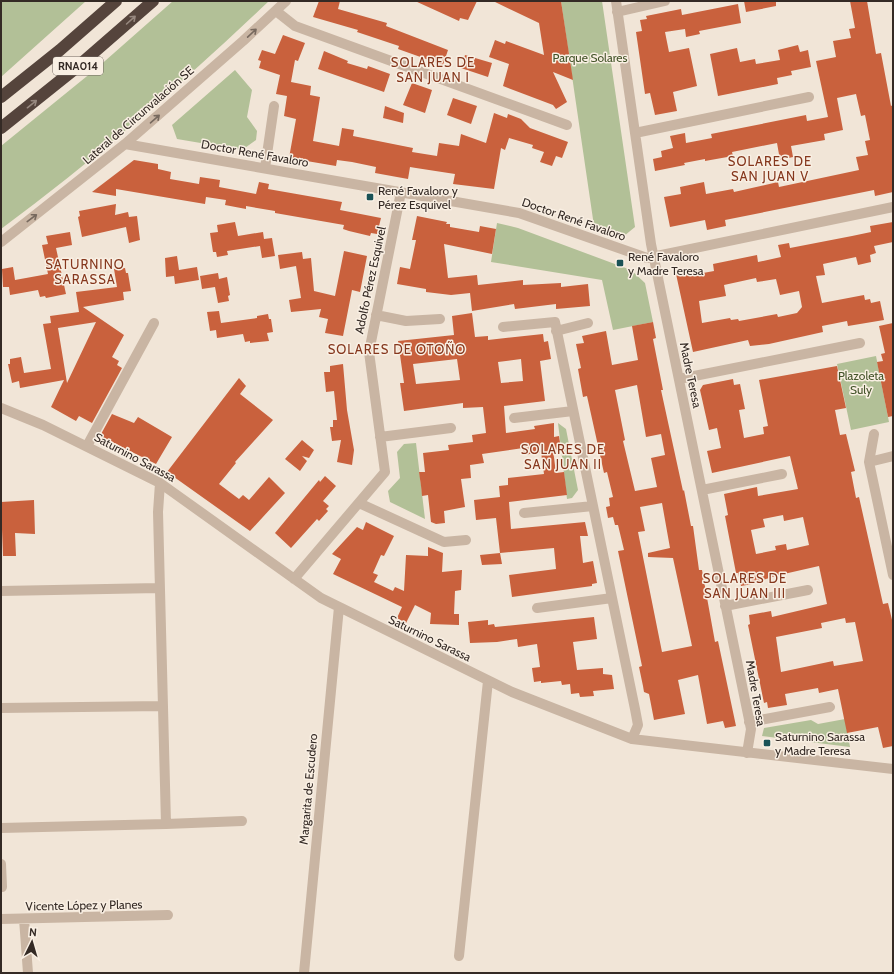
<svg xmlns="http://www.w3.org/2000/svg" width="894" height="974" font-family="Cabin,sans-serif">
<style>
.green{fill:#b2c097}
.building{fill:#c9613d;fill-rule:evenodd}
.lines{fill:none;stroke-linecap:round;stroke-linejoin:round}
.minor{stroke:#c9b5a3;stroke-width:10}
.highway{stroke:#55443c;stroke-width:12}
.oneway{stroke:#97887f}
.oneway2{stroke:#77695e}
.poi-dot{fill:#1a5256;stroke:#f9efe3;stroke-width:1.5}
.labels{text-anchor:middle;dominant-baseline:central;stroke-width:3;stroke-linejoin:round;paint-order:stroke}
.shield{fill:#f9efe3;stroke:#6f655e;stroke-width:1}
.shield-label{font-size:11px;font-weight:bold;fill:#342a25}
.park-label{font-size:12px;fill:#435329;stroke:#f9efe3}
.street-label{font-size:12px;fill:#342a25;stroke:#f9efe3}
.poi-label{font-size:12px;fill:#342a25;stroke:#f9efe3;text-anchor:start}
.neighbourhood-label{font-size:13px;letter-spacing:1px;fill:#85371d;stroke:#f9efe3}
</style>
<rect width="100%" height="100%" fill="#f1e5d7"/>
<path class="green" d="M1,1h85l-85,76z
M173,1h96c-85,81 -173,158 -268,228v-83l96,-78z
M561,1h41l33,226 -11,9 -30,-10z
M235,70l17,20 -5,27 10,14 -1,9 -14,10 -65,-11 -5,-14z
M497,223l21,5 113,42 14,13 8,39 -40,8 -11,-50 -111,-18z
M876,356l13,66 -38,8 -14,-66z
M558,423l8,6 12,61 -6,8 -5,1z
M416,443l9,76 -35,-17 -2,-11 12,-13 -3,-26 7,-8z
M845,719l5,28 -88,-11 2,-8 47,-8 7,4z"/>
<path class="building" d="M319,1h21l-2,8 49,14 -1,3 62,24 -5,15 -45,-16 1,-3 -42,-14 1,-2 -45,-13z
M415,1h62l-9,19 -8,-2 -1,3z
M493,1h68l12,79 -20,-8 14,30 -11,7 -3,-4 -50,-19 6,-22 -20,-7 6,-17 10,4 1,-3 38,14 -5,-32z
M744,1h32v5l-30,6z
M850,1h17l9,53 5,-1 10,53 2,-1v87l-18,4 -1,-6 -149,30 1,6 -19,4 -2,-10 -35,7 -6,-30 17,-3 -1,-7 24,-5 2,12 27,-5 1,3 44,-10 1,5 80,-17 -3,-13 12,-2 -3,-14 5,-1 -5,-25 -4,1 -5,-22 -19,4 6,32 -19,4 1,6 -34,6 2,11 -13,3 -3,-17 -45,9 1,4 -28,5v-2l-21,4 1,2 -30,6 -2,-12 9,-2 -1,-6 12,-3 -3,-12 15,-3 1,10 26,-5 -1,-4 95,-19 1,6 21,-4 -12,-56 20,-4 -3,-16 18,-3 -2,-9 6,-1z
M738,4l3,19 -42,8 1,3 -14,3 -1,-8 -20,3 4,20 20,-4 8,38 -24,6 4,19 -22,4 -5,-22 -5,1 -9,-62 6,-1 -2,-11 7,-1 -1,-3 35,-7 1,6z
M283,35l22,8 -7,18 -3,-1 -4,22 20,4 -1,9 10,2 -7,44 26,5 3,-18 12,2 -1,6 60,12 -1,4 25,4 2,-13 20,3 2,-12 25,9 8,-30 13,5 1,-4 13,5 9,9 38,14 -6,16 -6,-2 -4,10 -12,-4 4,-10 -12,-4 1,-3 -24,-7 -4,12 -4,-2 -7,41 -41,-5 2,-10 -39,-6 -6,-1 -2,12 -33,-6 1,-6 -24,-5 -15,-2 -1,6 -47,-8 7,-39 -12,-3 3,-20 -11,-2 4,-19 -21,-7 2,-7 -3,-1 4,-10 13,4z
M798,45l2,7 8,-2 3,17 -20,4 1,4 -15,3 1,6 -60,12 -8,-42 27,-6 3,14 15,-3 1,5 24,-4 -2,-10z
M324,51l24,10 -1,2 20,6 1,-3 22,8 -6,18 -66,-23z
M465,55l27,8 -4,14 -27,-9z
M412,83l20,7 -7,23 -22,-8z
M453,98l24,8 -6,18 -24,-9z
M385,106l19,7 -1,10 -20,-5z
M134,160l24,4v5l13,3 -1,7 29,5 1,-7 20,3 -1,7 37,7 3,-12 10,2 -1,5 74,13 -2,8 41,8 -4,16 -6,-1 -1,3 -21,-5 -6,-2 1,-4 -69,-12v-2l-29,-5v3l-21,-4 1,-5 -20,-3 -1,7 -89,-15v7l-24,-4z
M116,204l-1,11 13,-3 1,5 8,-1 3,24 -11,3 -3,-16 -44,10 -4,-20 2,-1 -1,-5z
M417,216l30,6 -1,2h4v3l29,5 1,-6 16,3 -4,25 -48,-10 4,34 29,-3 1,10 45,-5v5l38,-2v4l27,-3 2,22 -34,3v-5l-41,5 -1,-5 -42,7 -2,-18 -19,2 -25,-3v-3l-29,-5 3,-17 10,2 6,-29h-4z
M235,222l3,14 25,-4 1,7 8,-1 3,18 -13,2 -2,-12 -33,5 1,4 -11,2 -1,-5h-3l-3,-19 8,-1 -1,-7z
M893,222v20l-19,4 2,7 -6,2 1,7 -13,3 -2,-8 -33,7 2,11 -9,1 6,27 42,-8 1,5 5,-1 1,4 9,-2 4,19 -36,6 -1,-5 -25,5 1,6 -54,12 -19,2 -2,-6 -55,12 -17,-78 15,-3 1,4 22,-4 -1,-7 44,-9 1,7 23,-5 -3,-12 11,-2 1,5 62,-12 19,-4 -1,-6zM756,278l1,4 19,-3 4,16 19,-4 3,16 -5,6 -19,4 -1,-3 -38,7 -1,-2 -7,1 -1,-2 -28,5 -3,-22 27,-5 -2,-11z
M70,232l2,13 -16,3 10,46 -20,4 -1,-2 -5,1 -2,-7 -28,5 -1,-8h-6l-1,-18 11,-2 2,13 33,-6 -6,-29 6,-1 -2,-8z
M344,251l23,5 -7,36 -8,-2 -9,46 -18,-3 3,-14 -9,-2 2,-8 -30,3 -2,-12 12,-2 -5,-32 -16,3 -2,-14 24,-3 1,7 8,-1 3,33 21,5z
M177,256l2,14 18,-3 2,13 -24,4 -1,-8 -8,1 -1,-19z
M125,268l1,5h2l3,18 -8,1 1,8 -41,7 41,28 -12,22 7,4 -2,4 5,3 -30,55 -13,-7 -3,5 -25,-14 13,-27 -44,8 -1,-7 -7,2 -4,-19h2v-5l11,-2 3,16 27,-4 -8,-45 8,-1 -1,-7 29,-4 -3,-20 41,-5 -3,-18zM96,322l-29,61 -9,-55z
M218,273l1,6 8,-2 3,18 -2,1 1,5 -11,2 -3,-16 -13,2 -2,-13z
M219,311l2,12 36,-5v-2l11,-2 1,5h2l2,13 -6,1 2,8 -19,2v-2l-5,1 -2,-8 -26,4 -1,-8 -6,1 -3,-19z
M472,313l3,24 13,-1v4l55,-6 1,8 4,-1 3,18 -11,2 5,40 -41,5 2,27 29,-4 -1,-3 20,-3v14l5,-1 2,13 -8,1 3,23 8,-1 3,23 -58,7 2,27 74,-7 3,14h-8l3,27 10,-2 4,22 -5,1v2l-80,11 -3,-22 47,-6 -2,-21 -54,5 -4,-35 -20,2 -2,-20 26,-3 -1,-11 9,-1v-7l36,-4 -3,-22 -17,3 -1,-7 -41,6 2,9 -14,2 1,13 -10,1 4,28 -21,4 1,12 -9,1 -5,-2 -3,-27 -6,1 -1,-10 -2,-14h6l-2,-19 26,-3 -1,-5 25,-3 -1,-7 14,-2 -3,-26 -20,1v-5l-59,8 -4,-28h4l-6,-42 56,-6 -2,-19zM457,359l3,21 -44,4 -3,-20zM521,359l2,22 -22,2 -3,-21z
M653,322l3,16 -3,1 10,51h-2l22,101 1,-1 7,36h2l6,44h3l13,72 3,-1 18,85 -11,2 -2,-7 -16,3 -9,-49 -20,5 7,34 -21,4 -10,2 -5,-26 -5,-2 -1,-6 -4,-19 3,-1 -24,-115 6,-1 -6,-25h-3l-2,-8 -5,1 -2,-11 4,-1 -1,-8 4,-1 -6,-25 -3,1 -17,-77 -4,1 -5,-28 3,-1 -5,-24 8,-1 -2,-7 24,-5 6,34 26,-5 -6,-34zM637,385l9,52 15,-3 4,21 -14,3 6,29 -22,4 -12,-50 2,-1 -10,-50zM662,503l8,45 -22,5v4l25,1 19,88 -30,6 -24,-120 7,-1 -5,-24z
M893,323v93l-5,1 -11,-55 6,-1 -2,-7 4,-1 -6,-27z
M343,364l4,46 7,40 -2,15 -15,-3 4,-22 -9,1 -2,-14h3v-7h4l-3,-29 -8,1 -2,-20h6v-6z
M837,366l9,42 -11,2 5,25 6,-1 9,37 -4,1 5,26 3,-1 24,107 5,-1 5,21v122l-10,2 -5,-21 -31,6 -9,-44 -19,4 -1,-5 -33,6 2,11 -19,3 -1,-6 -3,1 -16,-78 2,-1 -1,-9 22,-4 1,6 55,-13 -8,-38 -44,10 -12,4v2l-22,4 -3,-13h-2l-11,-57 3,-1 -4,-21 33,-7 1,9 40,-7 -8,-33 -78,17 -5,-22 14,-3 -4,-20 -8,2 -9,-40 3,-5 30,-6 1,6 6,-1 5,25 -6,1 5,28 20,-4 -1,-7 5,-1 -9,-46zM783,515l1,6 19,-4 6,28 -22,5 -1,-6 -11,2 1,4 -20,4 -5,-24 14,-3 -2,-8zM845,618l1,5 9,-1 8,39 -29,5 -1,-5 -52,11 -5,-35 46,-9 -1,-5z
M239,378l7,8 -6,8 33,26 -38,42 1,1 -17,21 20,15 4,-4 6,5 20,-23 16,16 -35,38 -83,-59z
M112,414l22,9 4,-6 34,20 -16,27 -56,-28z
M302,440l12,10 -5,8 -7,-2 5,5 -7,10 -15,-12z
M325,476l11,10 -13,15 6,5 -3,3 2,2 -9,10 -2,-2 -26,29 -16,-15 44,-53 1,2z
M34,500l1,34 -20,-1 1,23h-13l-2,-54z
M366,522l28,14 -10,20 -3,-1 -8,18 5,2 -4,7 19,9 2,-4 9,4 2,-36 22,1v-9l15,6 -1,19 20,-2 -1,20 -6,1 -1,23h5v11l-29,-1 1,-11 -16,-8 -9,18 -9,-5 5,-11 -69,-33 8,-15 -9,-5 25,-27 6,3z
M500,553l2,11 -20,1 -2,-10z
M594,617l3,22 -24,3 4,28 26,-2v6l9,1 2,14 -21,2 1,5 -14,1 -1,-4 -8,1 -1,-10 -8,1 -1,-4 -20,2v-2l-7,1 -2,-14 8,-1 -3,-23 -19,3 -1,-8 -20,3 -27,1 -2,-21 20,-2v5l6,-1 1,3z"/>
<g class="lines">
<path class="minor" d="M616,1l35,243 100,485 -4,24
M276,11l19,15 272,99
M617,12l48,-11
M635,133l174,-36
M125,144l394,69 128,45 246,-51
M265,168l9,-62
M1,242l124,-98 118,-103 43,-40
M376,315l30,6 34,-2
M503,327l52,-5 80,387 3,16 -6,14
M556,331l32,-8
M679,379l181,-36
M1,408l42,17 117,58 161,115 191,94 120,47 261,30
M514,418l59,-7
M874,434l-5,28 24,113
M380,437l71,-9
M87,446l67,-123
M869,462l24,-6
M160,483l-2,29 8,312
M702,490l80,-16
M359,503l85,39 22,-2
M524,513l69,-7
M294,579l91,-107 -16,-120 32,-160
M1,591l158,-3
M725,606l83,-16
M537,608l75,-10
M1,708l162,-2
M749,722l81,-15
M1,828l165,-4 76,-3
M1,864l1,23
M1,919l167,-4
M24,919l4,54
M459,956l29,-275
M304,973l35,-366"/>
<path class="highway" d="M1,97l59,-47 56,-49
M1,128l75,-60 77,-67"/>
</g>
<defs><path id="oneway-shaft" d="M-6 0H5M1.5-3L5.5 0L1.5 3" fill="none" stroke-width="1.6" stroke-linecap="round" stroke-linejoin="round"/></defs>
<g class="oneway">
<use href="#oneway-shaft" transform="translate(131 20) rotate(-42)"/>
<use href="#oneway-shaft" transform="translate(32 104) rotate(-39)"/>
</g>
<g class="oneway2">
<use href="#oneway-shaft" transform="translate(252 33) rotate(-43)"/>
<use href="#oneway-shaft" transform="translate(155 119) rotate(-41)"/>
<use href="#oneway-shaft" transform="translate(32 218) rotate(-37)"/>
</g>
<g class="poi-dot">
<rect x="366" y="193" width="8" height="8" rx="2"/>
<rect x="616" y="259" width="8" height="8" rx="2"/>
<rect x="763" y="739" width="8" height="8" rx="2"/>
</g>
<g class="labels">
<rect class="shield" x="53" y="57" width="50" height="18" rx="3"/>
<g class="shield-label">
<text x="78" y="66">RNA014</text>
</g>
<g class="park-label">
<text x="590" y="57">Parque Solares</text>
<text x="861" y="375">Plazoleta<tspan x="861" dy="14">Suly</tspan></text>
</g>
<g class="street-label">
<text transform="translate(138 115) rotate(-41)">Lateral de Circunvalación SE</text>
<text transform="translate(255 153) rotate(10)">Doctor René Favaloro</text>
<text transform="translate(574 219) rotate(19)">Doctor René Favaloro</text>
<text transform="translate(370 280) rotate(-78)">Adolfo Pérez Esquivel</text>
<text transform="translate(691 375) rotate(78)">Madre Teresa</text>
<text transform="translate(135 457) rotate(28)">Saturnino Sarassa</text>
<text transform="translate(430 638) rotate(26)">Saturnino Sarassa</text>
<text transform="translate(756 693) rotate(80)">Madre Teresa</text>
<text transform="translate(308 789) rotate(-85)">Margarita de Escudero</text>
<text transform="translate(84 905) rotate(-1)">Vicente López y Planes</text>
</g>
<g class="poi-label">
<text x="378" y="190">René Favaloro y<tspan x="378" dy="14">Pérez Esquivel</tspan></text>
<text x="628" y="256">René Favaloro<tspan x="628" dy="14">y Madre Teresa</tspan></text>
<text x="775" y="736">Saturnino Sarassa<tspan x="775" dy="14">y Madre Teresa</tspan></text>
</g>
<g class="neighbourhood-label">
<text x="433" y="62">SOLARES DE<tspan x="433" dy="15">SAN JUAN I</tspan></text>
<text x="770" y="161">SOLARES DE<tspan x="770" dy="15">SAN JUAN V</tspan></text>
<text x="85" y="264">SATURNINO<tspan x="85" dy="15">SARASSA</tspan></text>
<text x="397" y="349">SOLARES DE OTOÑO</text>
<text x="563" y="449">SOLARES DE<tspan x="563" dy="15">SAN JUAN II</tspan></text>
<text x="745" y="578">SOLARES DE<tspan x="745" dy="15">SAN JUAN III</tspan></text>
</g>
</g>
<rect width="894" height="974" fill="none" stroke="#342a25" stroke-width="4"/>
<g transform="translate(32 942) rotate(5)" stroke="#f9efe3" stroke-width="3" paint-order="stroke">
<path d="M0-3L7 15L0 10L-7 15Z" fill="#342a25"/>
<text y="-6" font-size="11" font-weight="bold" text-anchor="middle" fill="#342a25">N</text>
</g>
</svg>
